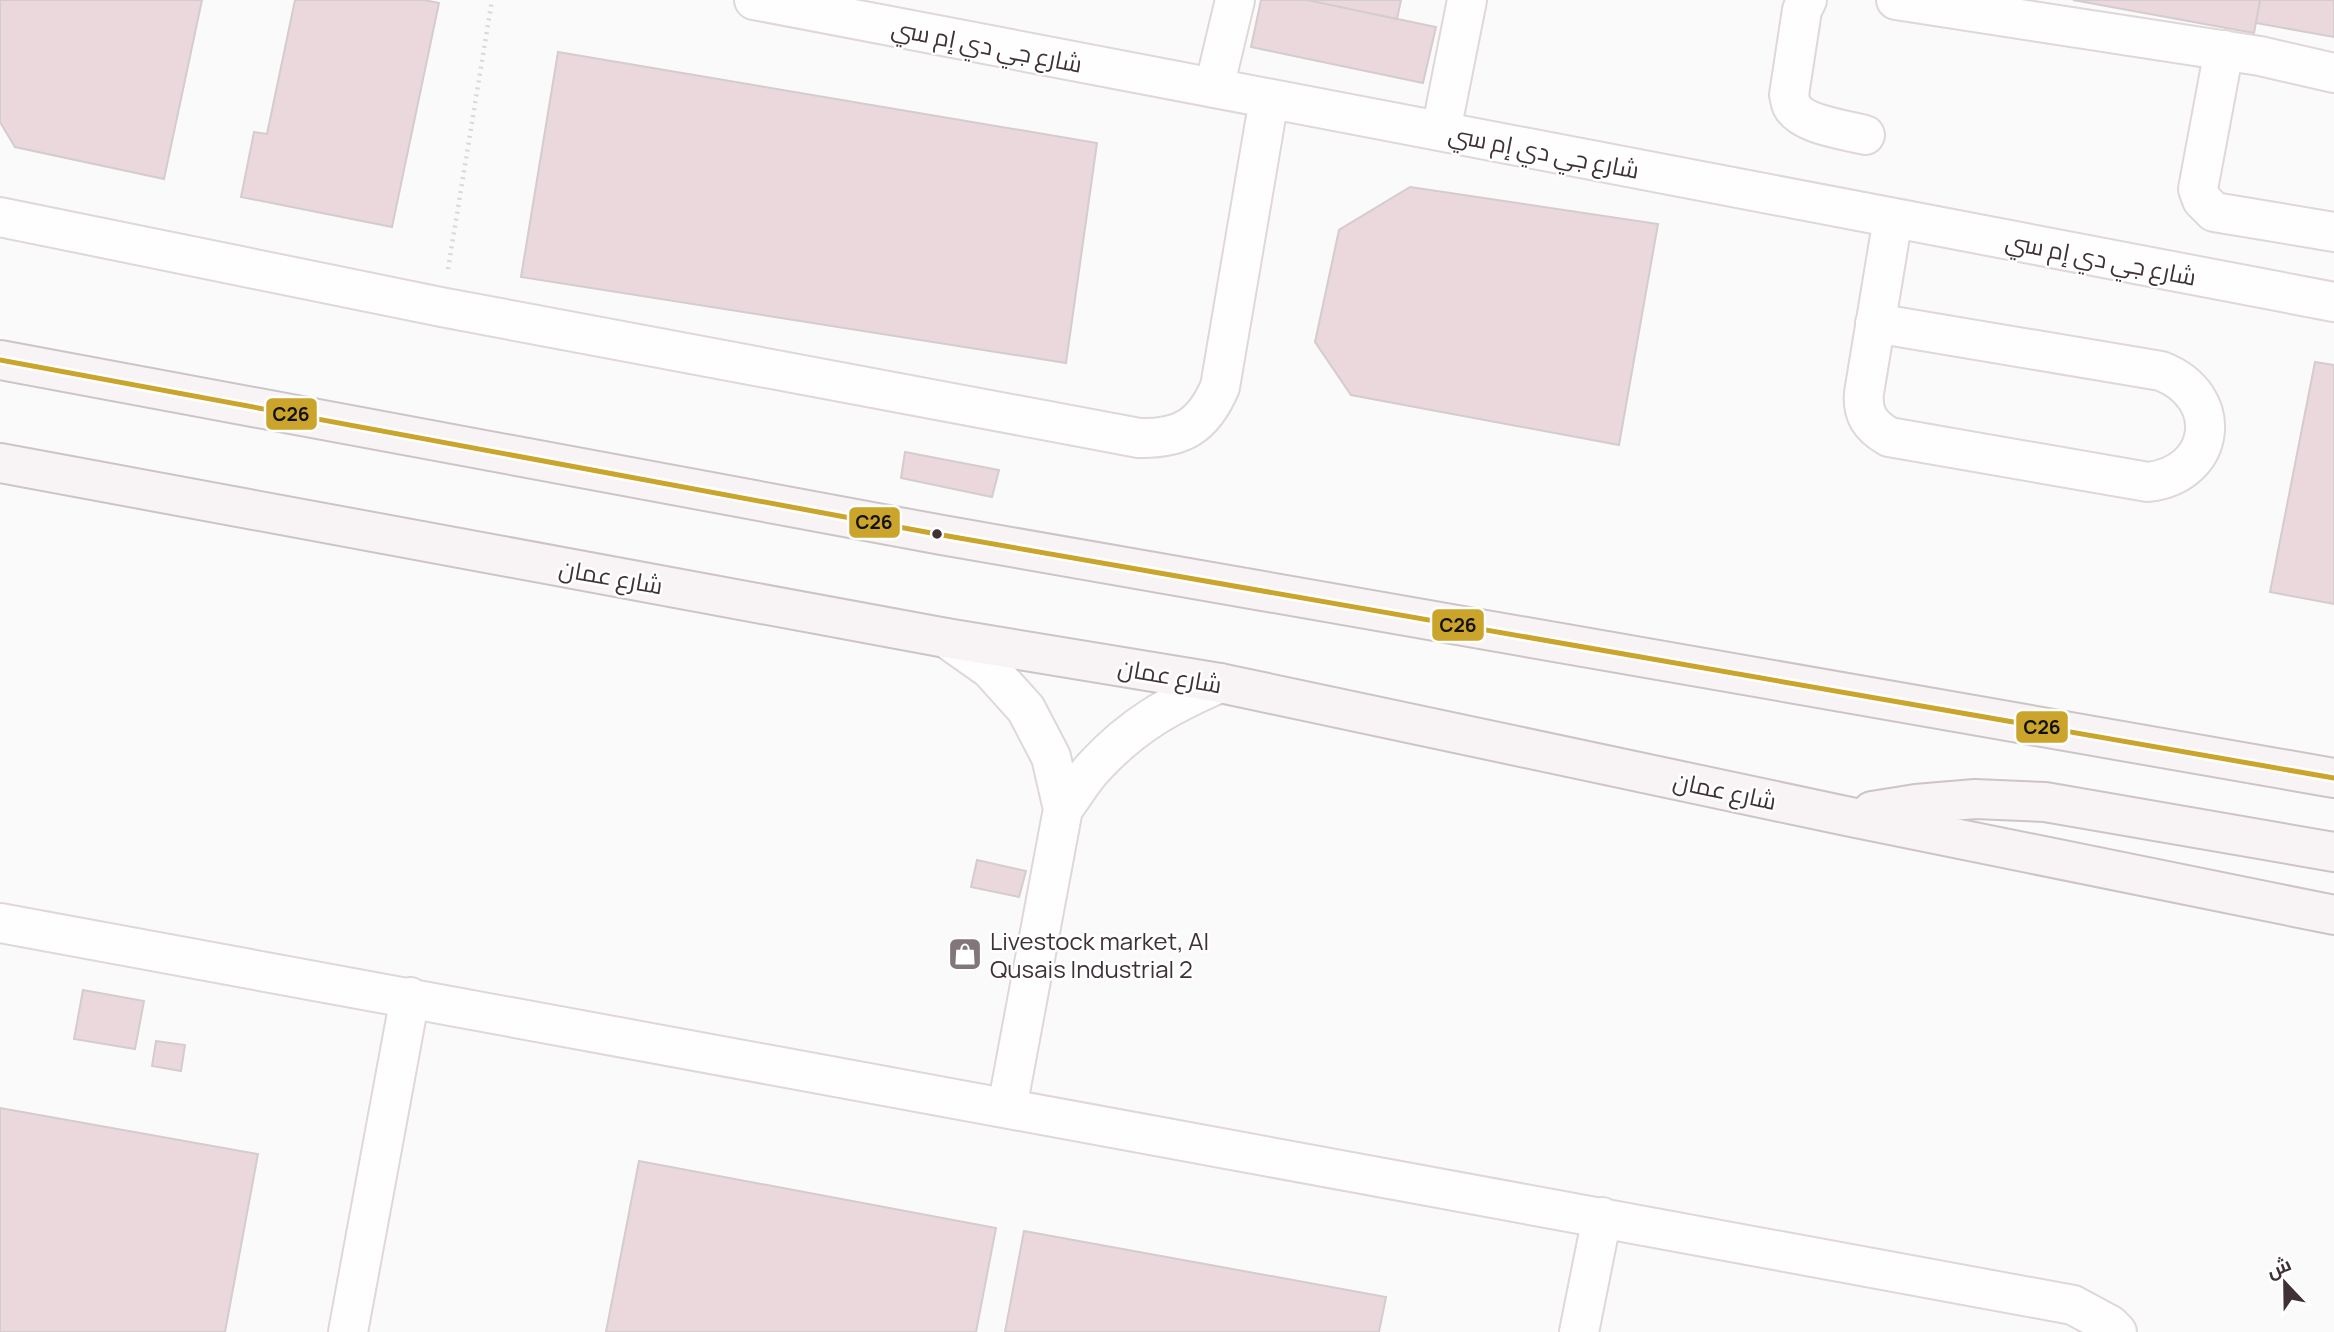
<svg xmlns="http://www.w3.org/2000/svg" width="2334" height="1332" font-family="Manrope,Cairo,sans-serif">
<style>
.building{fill:#ead8dd;stroke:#d4cccf;stroke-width:2}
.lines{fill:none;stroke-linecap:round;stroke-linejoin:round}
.minor-casing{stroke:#dfd7da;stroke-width:42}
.major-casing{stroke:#cdc4c6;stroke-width:42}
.path{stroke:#dad8d9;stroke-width:4.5;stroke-dasharray:2 5;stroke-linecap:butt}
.minor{stroke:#fefefe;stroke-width:38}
.major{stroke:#f8f3f5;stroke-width:38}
.bus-1-casing{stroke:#fff;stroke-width:10}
.bus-1{stroke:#cba52b;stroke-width:5}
.bus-dot{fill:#403135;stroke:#fff;stroke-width:2.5}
.labels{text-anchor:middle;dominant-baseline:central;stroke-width:5;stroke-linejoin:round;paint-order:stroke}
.street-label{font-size:24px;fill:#403135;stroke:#fff}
.poi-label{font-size:24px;fill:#403135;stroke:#fff;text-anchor:start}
.line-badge{stroke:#fff;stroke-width:2.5}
.pale-badge-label{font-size:19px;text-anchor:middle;font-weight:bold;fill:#111}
</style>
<rect width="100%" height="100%" fill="#fafafa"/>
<path class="building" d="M0,0h202l-38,179 -149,-32 -15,-25z
M295,0h129l15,3 -47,224 -151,-30 13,-65 13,2z
M1261,0h46l129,27 -13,56 -172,-36z
M1307,0h94l-4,19z
M2073,0h187l-6,33z
M2260,0h74v37l-78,-14z
M558,52l539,91 -31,220 -545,-86z
M1410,187l248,37 -39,221 -268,-50 -36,-53 24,-112z
M2315,362l19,3v239l-64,-12z
M905,452l94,18 -7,27 -91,-19z
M977,860l49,11 -7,26 -48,-10z
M83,990l61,11 -9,48 -61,-10z
M156,1041l29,4 -4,26 -29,-5z
M0,1108l258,46 -33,178h-225z
M639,1161l357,67 -20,104h-370z
M1024,1231l362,66 -7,35h-374z"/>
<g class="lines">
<g class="minor-casing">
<path id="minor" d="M754,0l1580,302
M1807,0l-5,10 -13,85c1,3 1,7 3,11 10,19 54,24 73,29
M1896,0l364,56 74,17
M2224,50l-26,139 4,11 12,12 120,20
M1214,88l21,-88
M1441,131l26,-131
M0,217l441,90 698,131c43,1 64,-12 81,-51l49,-288
M1875,323l286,48c65,25 56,103 -13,111l-259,-45c-19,-11 -27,-23 -25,-44l29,-175
M946,638l44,31 36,40 25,48 12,52 -56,299
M1063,809c11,-14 20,-31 32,-43 38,-41 74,-61 125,-83
M0,923l2073,382 37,20 7,7
M348,1332l62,-335
M1579,1332l23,-115"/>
</g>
<g class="major-casing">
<path id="major" d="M0,360l942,175 1392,243
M0,463l946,175 274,45 626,133 488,99
M1872,811l44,-7 59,-5 70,3 289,50"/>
</g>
<path class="path" d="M448,269l44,-269"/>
<use href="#minor" class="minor"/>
<use href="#major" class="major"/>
<g class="bus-1-casing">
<path id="bus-1" d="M0,360l942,175 1392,243"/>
</g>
<use href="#bus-1" class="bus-1"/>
</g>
<defs>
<g id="shop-square" transform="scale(1.75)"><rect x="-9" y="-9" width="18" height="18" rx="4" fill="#81777a" stroke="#fff"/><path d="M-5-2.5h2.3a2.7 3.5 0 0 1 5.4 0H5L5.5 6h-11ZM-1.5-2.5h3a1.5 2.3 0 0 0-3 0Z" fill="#fff"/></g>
</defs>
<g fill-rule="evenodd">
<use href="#shop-square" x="965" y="954"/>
</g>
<circle class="bus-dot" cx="937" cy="534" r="6"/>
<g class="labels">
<g class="street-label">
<text transform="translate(987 45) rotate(11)">شارع جي دي إم سي</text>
<text transform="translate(1544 151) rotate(11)">شارع جي دي إم سي</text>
<text transform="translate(2101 258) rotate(11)">شارع جي دي إم سي</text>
<text transform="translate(611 576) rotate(10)">شارع عمان</text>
<text transform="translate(1170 675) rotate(10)">شارع عمان</text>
<text transform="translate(1725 790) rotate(12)">شارع عمان</text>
</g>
<g class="poi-label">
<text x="990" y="940">Livestock market, Al<tspan x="990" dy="28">Qusais Industrial 2</tspan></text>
</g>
</g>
<g class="line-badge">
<rect x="265" y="397" width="53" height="34" rx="7" fill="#cba52b"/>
<rect x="848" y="506" width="53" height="33" rx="7" fill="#cba52b"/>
<rect x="1431" y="608" width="54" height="34" rx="7" fill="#cba52b"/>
<rect x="2015" y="710" width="54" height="34" rx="7" fill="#cba52b"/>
</g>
<g class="pale-badge-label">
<text x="291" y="421">C26</text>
<text x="874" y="529">C26</text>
<text x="1458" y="632">C26</text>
<text x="2042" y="734">C26</text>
</g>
<g transform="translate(2285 1283) rotate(338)" stroke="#ffffff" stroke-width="5" paint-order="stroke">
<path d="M0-5L12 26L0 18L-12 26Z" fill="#403135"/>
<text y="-10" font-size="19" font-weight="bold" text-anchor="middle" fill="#403135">ش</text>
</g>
</svg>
